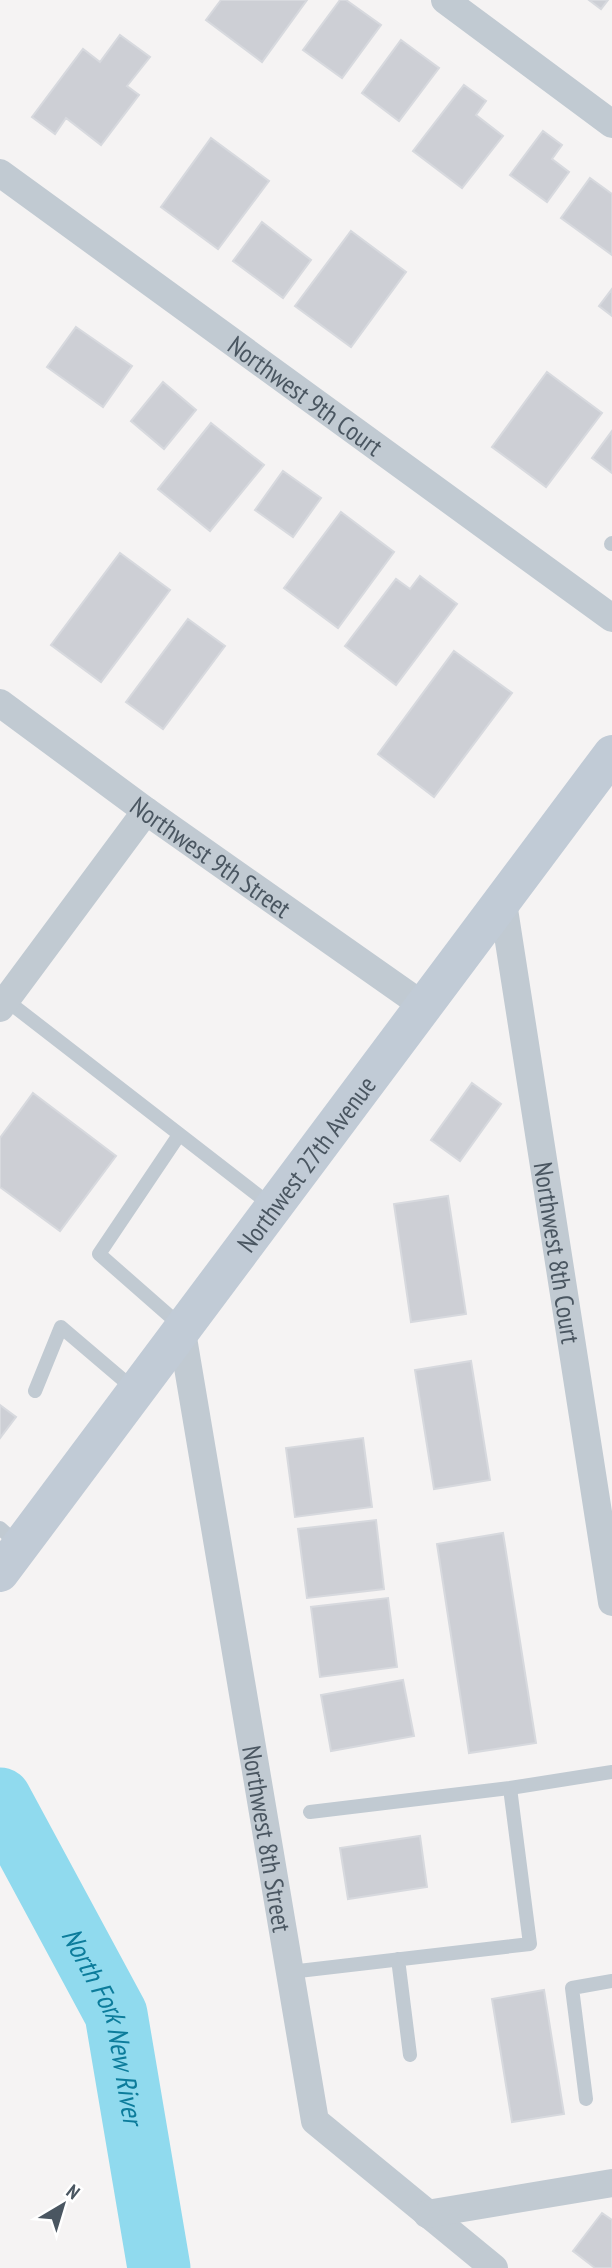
<svg xmlns="http://www.w3.org/2000/svg" width="612" height="2268" font-family="'PT Sans Narrow',sans-serif">
<style>
.lines{fill:none;stroke-linecap:round;stroke-linejoin:round}
.river{stroke:#90daee;stroke-width:63}
.building{fill:#cdcfd5;stroke:#d7d9de;stroke-width:2}
.lane{stroke:#c1cad2;stroke-width:14}
.street{stroke:#c1cad2;stroke-width:28}
.secondary{stroke:#c1cbd6;stroke-width:38}
.labels{text-anchor:middle;dominant-baseline:central;stroke-width:5;stroke-linejoin:round;paint-order:stroke}
.street-label{font-size:26px;fill:#4a5661;stroke:#fff}
.water-label{font-size:28px;font-style:italic;fill:#0c7c9b;stroke:#fff}
</style>
<rect width="100%" height="100%" fill="#f5f3f3"/>
<g class="lines">
<path class="river" id="s1" d="M0,1799l116,215 43,254"/>
</g>
<path class="building" d="M221,0h86l-45,62 -56,-42z
M340,0h6l35,25 -39,53 -39,-28z
M589,0h19l-7,9z
M120,35l30,22 -23,29 12,9 -38,50 -35,-27 -11,16 -23,-17 51,-68 17,13z
M401,40l38,28 -40,53 -37,-28z
M464,85l22,16 -10,14 27,21 -41,52 -49,-37z
M543,131l19,14 -10,14 17,13 -22,30 -37,-27z
M211,138l58,43 -51,68 -57,-42z
M590,178l22,16v61l-51,-37z
M262,222l49,38 -28,38 -50,-37z
M351,231l55,41 -55,75 -56,-41z
M612,289v27l-13,-10z
M76,327l56,39 -29,41 -56,-40z
M547,372l55,41 -56,74 -54,-40z
M163,382l33,28 -32,39 -33,-28z
M211,423l53,42 -54,66 -52,-42z
M612,431v42l-20,-15z
M283,471l38,27 -28,39 -38,-27z
M341,512l53,40 -56,76 -54,-40z
M120,553l50,37 -69,92 -50,-37z
M420,576l37,28 -61,81 -51,-39 51,-67 14,10z
M188,619l37,27 -62,83 -37,-27z
M454,651l58,42 -78,104 -56,-43z
M472,1083l29,21 -41,57 -29,-21z
M33,1093l83,63 -56,75 -60,-44v-49z
M448,1196l18,118 -55,8 -17,-118z
M471,1361l19,119 -56,9 -19,-119z
M0,1405l16,12 -16,21z
M363,1438l9,69 -77,10 -9,-69z
M376,1520l8,69 -77,9 -9,-69z
M503,1533l33,210 -67,10 -32,-209z
M388,1598l9,69 -77,10 -9,-70z
M403,1680l11,56 -83,15 -10,-56z
M420,1836l7,51 -79,12 -8,-51z
M544,1990l20,124 -52,8 -20,-123z
M602,2213l10,7v48h-17l-22,-17z"/>
<g class="lines">
<path class="lane" d="M611,544l1,-1
M6,1000l266,206
M179,1135l-80,119 82,72
M35,1391l26,-64 74,63
M0,1528l19,17
M310,1812l200,-24
M398,1959l12,96
M290,1972l240,-28 -20,-156 102,-16
M586,2099l-14,-111 40,-7"/>
<g class="street">
<path d="M445,0l167,124"/>
<path id="s2" d="M0,173l612,445"/>
<path id="s3" d="M0,703l146,108 279,196"/>
<path id="s4" d="M503,903l109,699"/>
<path d="M0,1008l146,-197"/>
<path id="s5" d="M181,1326l134,795 179,147"/>
<path d="M427,2214l185,-31"/>
</g>
<path class="secondary" id="s6" d="M0,1573l612,-819"/>
</g>
<g class="labels">
<g class="street-label">
<text stroke="none"><textPath href="#s2" startOffset="378">Northwest 9th Court</textPath></text>
<text stroke="none"><textPath href="#s3" startOffset="261">Northwest 9th Street</textPath></text>
<text stroke="none"><textPath href="#s6" startOffset="511">Northwest 27th Avenue</textPath></text>
<text stroke="none"><textPath href="#s4" startOffset="354">Northwest 8th Court</textPath></text>
<text stroke="none"><textPath href="#s5" startOffset="520">Northwest 8th Street</textPath></text>
</g>
<g class="water-label">
<text stroke="none"><textPath href="#s1" startOffset="252">North Fork New River</textPath></text>
</g>
</g>
<g transform="translate(63 2205) rotate(38)" stroke="#ffffff" stroke-width="5" paint-order="stroke">
<path d="M0-5L12 26L0 18L-12 26Z" fill="#4a5661"/>
<text y="-10" font-size="19" font-weight="bold" text-anchor="middle" fill="#4a5661">N</text>
</g>
</svg>
